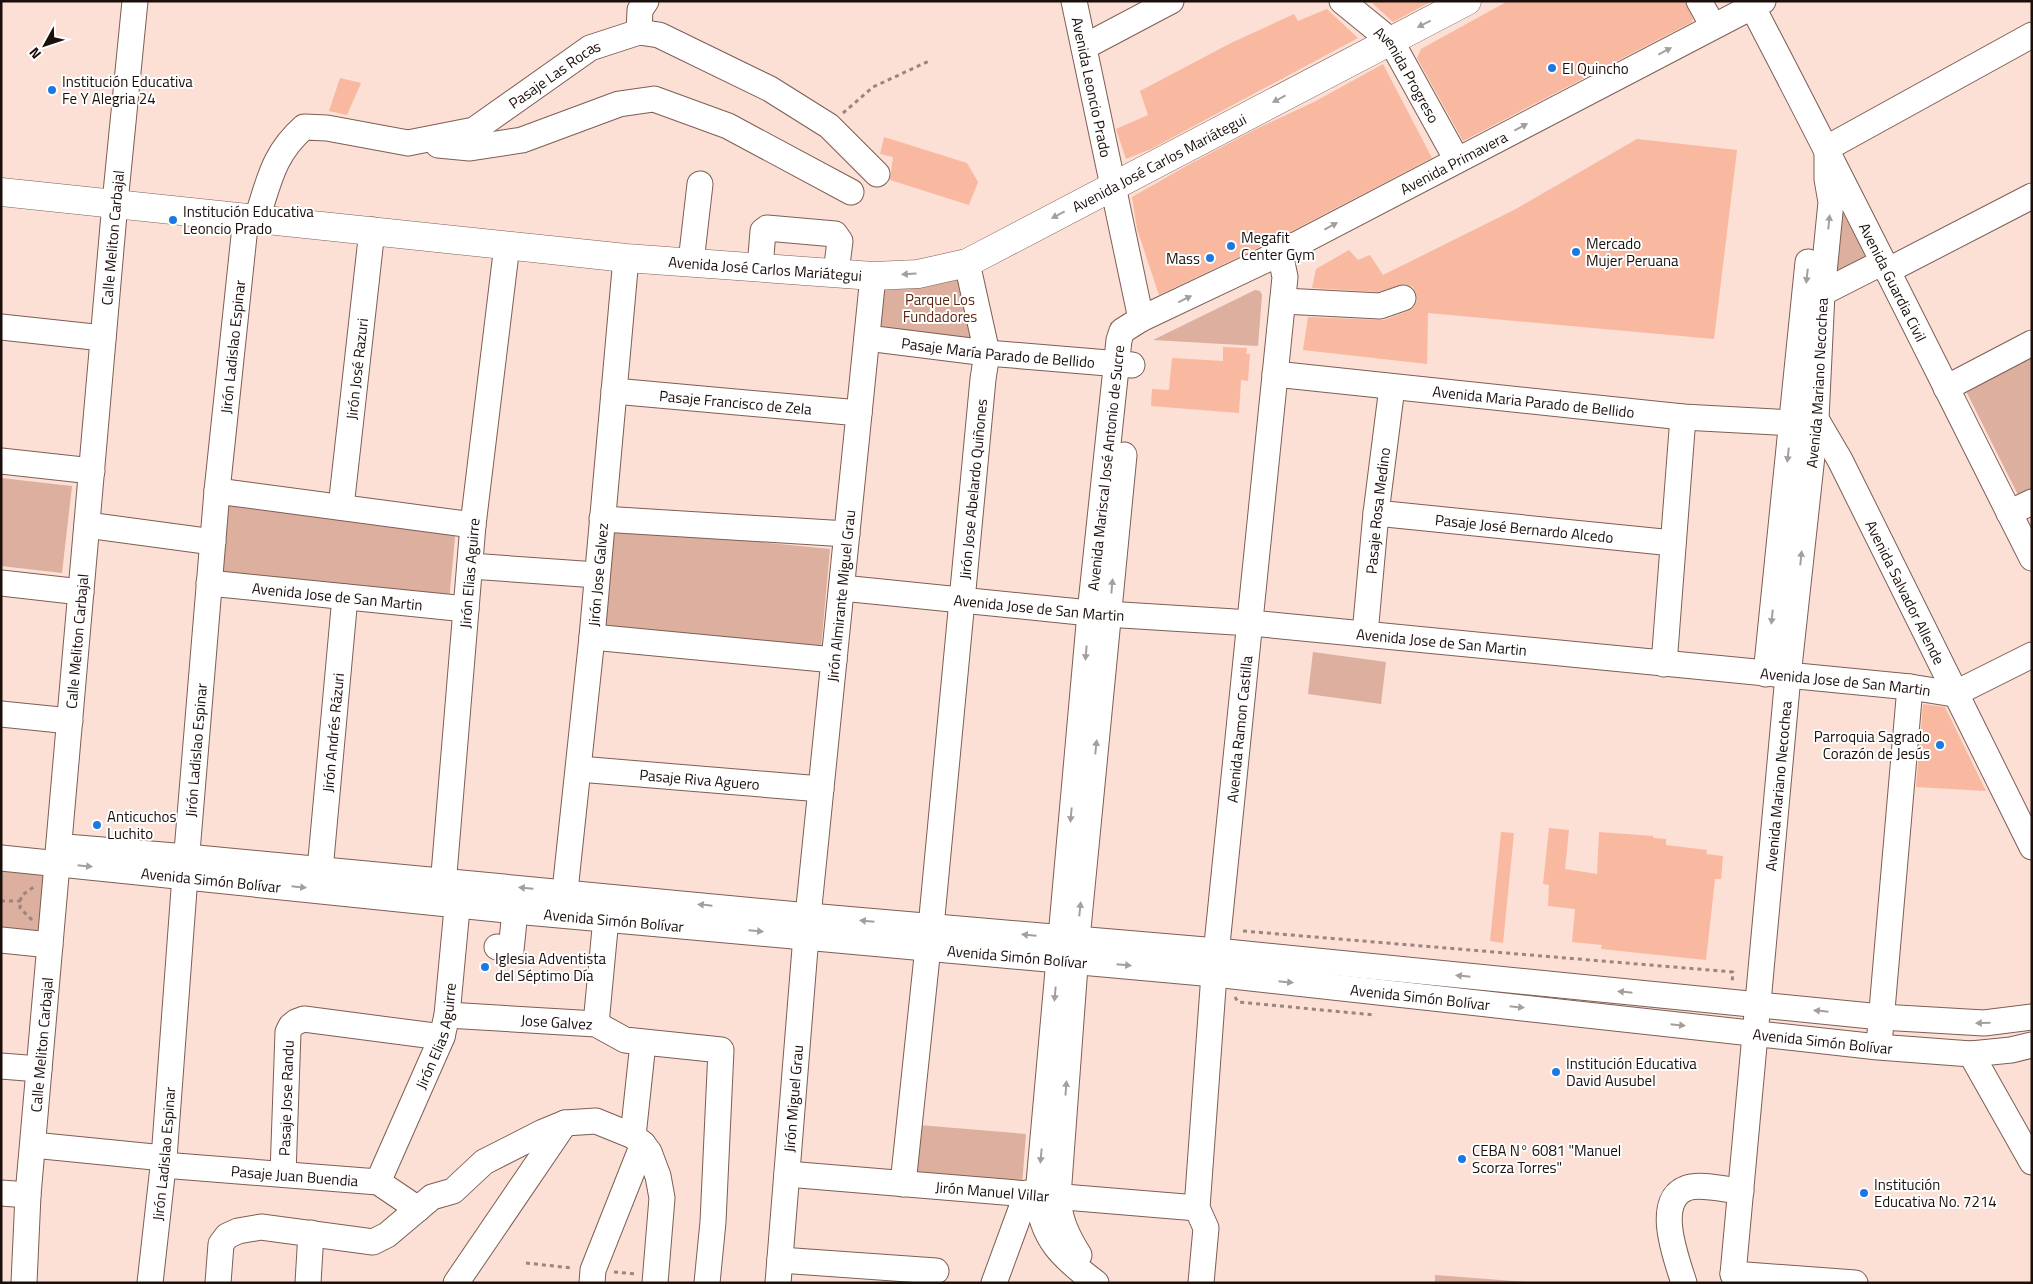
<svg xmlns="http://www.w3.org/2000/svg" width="2033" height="1284" font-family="'Titillium Web',sans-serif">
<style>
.green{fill:#dcaf9f}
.building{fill:#f9b8a0}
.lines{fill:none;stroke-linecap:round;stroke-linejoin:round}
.minor-casing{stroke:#7d5e53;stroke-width:27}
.major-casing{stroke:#7d5e53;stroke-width:29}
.path{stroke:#9b857e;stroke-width:3;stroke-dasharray:4 4;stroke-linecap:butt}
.minor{stroke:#fff;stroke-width:25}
.major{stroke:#fff;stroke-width:28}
.oneway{fill:#a49f9d}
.poi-dot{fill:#1d79e2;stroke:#fff;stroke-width:2}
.labels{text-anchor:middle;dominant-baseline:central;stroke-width:4;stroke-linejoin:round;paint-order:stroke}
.poi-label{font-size:15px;fill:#1b0f0b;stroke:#fff;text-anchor:start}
.street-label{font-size:15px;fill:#1b0f0b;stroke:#fff}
.park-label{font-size:15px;fill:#60260f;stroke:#fff}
</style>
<rect width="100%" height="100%" fill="#fcdfd5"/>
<path class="green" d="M1841,190l35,67 -42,21z
M962,274l11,62 -6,2 -87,-8 -1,-39z
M1255,290l5,1 2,4 -4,51 -105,-6z
M2032,356v133l-14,6 -52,-104z
M1,478l71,8 -10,87 -61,-7z
M225,502l231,25 -7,74 -232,-25z
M612,527l218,22 -9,99 -219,-23z
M1313,652l73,10 -5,42 -73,-10z
M1,870l44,3 -6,61 -38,-4z
M919,1125l107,9 -4,51 -107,-9z
M1435,1275l103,8h-103z"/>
<path class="building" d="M1370,1h62l-39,21z
M1508,1h177l8,18 -1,3 -229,119 -46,-83 4,-9z
M1327,9l31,29 -207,111 -25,10 -10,-30 32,-14 -8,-24 91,-48 63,-29 4,7z
M1383,64l49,94 -158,82 -115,55 -22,-66 -5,-32 58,-33 64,-34 60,-28z
M340,78l21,5 -14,32 -18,-4z
M884,137l83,26 11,19 -9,23 -79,-25 3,-23 -13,-3z
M1637,139l100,11 -23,189 -286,-26 -1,51 -124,-14 5,-33 76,3 24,-9 6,-4 3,-7 -1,-7 -3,-6 -8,-3 -27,8 -66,-4 4,-19 33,-19 9,10 12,-5 13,20 131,-65z
M1223,347l24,1 -1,6h4l-2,27 -7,-1 -2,33 -88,-7 1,-17 17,1 3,-32 51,3z
M1923,704l22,3 41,84 -70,-4z
M1549,828l20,2 -4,39 32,5 2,-42 54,4v2l13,1v6l41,5 -1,4 17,2 -2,23h-6l-9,81 -105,-11 1,-4 -30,-3 3,-33 -27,-3 1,-21 -6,-1z
M1501,832l13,1 -11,110 -13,-2z"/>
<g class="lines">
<g class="minor-casing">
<g id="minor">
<path id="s1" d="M1074,1l67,318"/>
<path id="s2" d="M1342,1l49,40 66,119"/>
<path d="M1699,1l14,25"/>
<path id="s3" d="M1752,6c96,183 187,368 280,552"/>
<path d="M639,32l1,-22 6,-9"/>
<path d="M1084,47l87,-46"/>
<path d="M438,145l32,3 52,-8 97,-36 35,-5 74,27 123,66"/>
<path id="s4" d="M257,218c12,-36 16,-64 47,-91l23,1 81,15 66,-13 116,-82 49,-16 20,3 111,54 59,37 48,48"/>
<path d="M691,262l9,-78"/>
<path d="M760,268l3,-37 4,-3 68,6 5,7 -4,32"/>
<path d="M1887,271l145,-75"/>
<path d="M1822,293l61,-31"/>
<path d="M1283,301l97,5 23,-8"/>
<path d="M1,327l102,11"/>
<path id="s5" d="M867,338l120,15 145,12"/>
<path id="s6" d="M1275,374l408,43 109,6"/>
<path d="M1946,388l86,-45"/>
<path id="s7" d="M614,391l245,22"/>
<path id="s8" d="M1816,419l24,41 192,387"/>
<path d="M1,461l91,10"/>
<path d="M217,491l256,34"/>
<path id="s9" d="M341,507l31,-277"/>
<path id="s10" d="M1376,513l297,30"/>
<path d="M2009,513l23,-11"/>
<path d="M602,519l245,15"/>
<path d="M87,525l126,17"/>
<path d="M470,566l127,9"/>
<path d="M1,583l80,9"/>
<path id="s11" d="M209,583l257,26"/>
<path id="s12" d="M842,588l248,25 161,10 659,64 44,7 78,-39"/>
<path id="s13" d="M1365,634l11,-121 16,-126"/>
<path d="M592,637l242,23"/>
<path d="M1664,664l19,-247"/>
<path d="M1766,674l42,-412"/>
<path d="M1,714l69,7"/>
<path id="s14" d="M579,769l242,20"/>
<path d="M66,847l121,10 622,59 408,35 664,66 103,6 48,-6"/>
<path id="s15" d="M1,858l514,53 699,63 664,73 93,7 40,-4 21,-5"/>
<path id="s16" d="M320,870l25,-273"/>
<path id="s17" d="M565,891l27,-254 34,-379"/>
<path id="s18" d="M442,898l31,-373 34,-280"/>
<path id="s19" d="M931,927l52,-548 4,-26 -20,-90"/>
<path d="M1,940l49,5"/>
<path d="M497,947l14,3 4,-39"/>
<path id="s20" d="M447,1015l149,9 29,16 96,10 -8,172 -6,61"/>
<path d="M596,1024l10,-106"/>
<path d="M1880,1033l30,-346"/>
<path d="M1971,1054l61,108"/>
<path d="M1,1066l38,3"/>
<path d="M633,1136l10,-93"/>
<path d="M33,1145l131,13"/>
<path id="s21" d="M163,1165l215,17 40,27"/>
<path id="s22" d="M283,1174l5,-142 3,-6 5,-4 8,-3 138,18"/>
<path id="s23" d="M787,1174l410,34"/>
<path id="s24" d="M378,1182l64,-145 5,-22 12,-128"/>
<path d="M903,1184l25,-237"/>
<path d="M1,1193l27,2"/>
<path d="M1079,1255c-12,-19 -20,-36 -21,-59l19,-257 47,-484"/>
<path d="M780,1260l156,11"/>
<path d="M1733,1274l122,9"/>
<path id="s25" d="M24,1283l4,-88 87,-992 20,-202"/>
<path id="s26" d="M150,1283l14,-125 21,-282 32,-385 29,-274"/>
<path d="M218,1283l3,-39 6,-8 11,-5 23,-4 112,15 14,-7 45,-38 21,-6 31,-29 59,-30 22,-9 31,-2 37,15 10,8 6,8 9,24 4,22 -7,85"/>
<path d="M308,1283l3,-50"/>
<path d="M456,1283l109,-160"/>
<path d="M592,1283l1,-13 50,-126"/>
<path id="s27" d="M778,1283l28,-347 67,-660"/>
<path d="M994,1283l33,-90"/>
<path id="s28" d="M1096,1283c-33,-25 -56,-45 -58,-89l52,-581 29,-273 3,-9 19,-12 139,-66 483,-252"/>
<path id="s29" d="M1201,1283l5,-55 -9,-20 17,-234 71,-697 -5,-24"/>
<path d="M1684,1283c-7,-23 -31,-83 3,-95 13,-5 40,2 54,3"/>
<path id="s30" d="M1737,1283l-4,-9 55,-598 28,-257 6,-126 9,-91 -4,-23v-31l205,-113"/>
</g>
</g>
<g class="major-casing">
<g id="major">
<path id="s31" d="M1,192l625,66 247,18 45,-2 49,-11 500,-262"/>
</g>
</g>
<path class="path" d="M843,113l30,-26 56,-26
M1,901h20
M32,920l-12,-12 1,-12 14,-10
M1243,931l490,41 -1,11
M1235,997l3,5 137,13
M526,1263l46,5
M614,1272l23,2"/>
<use href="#minor" class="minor"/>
<use href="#major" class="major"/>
</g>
<defs><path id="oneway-solid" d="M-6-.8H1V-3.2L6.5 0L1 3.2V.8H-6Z" transform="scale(1.25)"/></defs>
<g class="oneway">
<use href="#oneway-solid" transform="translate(1424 24) rotate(153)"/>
<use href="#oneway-solid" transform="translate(1665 51) rotate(-28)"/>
<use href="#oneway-solid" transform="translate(1279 99) rotate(152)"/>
<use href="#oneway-solid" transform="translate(1521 127) rotate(-28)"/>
<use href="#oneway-solid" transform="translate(1058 215) rotate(152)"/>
<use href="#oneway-solid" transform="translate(1829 222) rotate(-84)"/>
<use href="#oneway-solid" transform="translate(1331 226) rotate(-28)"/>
<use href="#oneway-solid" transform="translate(909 274) rotate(177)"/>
<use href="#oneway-solid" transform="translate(1807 276) rotate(96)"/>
<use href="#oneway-solid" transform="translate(1185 299) rotate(-26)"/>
<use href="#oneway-solid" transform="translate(1788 455) rotate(96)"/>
<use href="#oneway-solid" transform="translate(1801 558) rotate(-84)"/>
<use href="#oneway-solid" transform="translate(1112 586) rotate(-85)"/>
<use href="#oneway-solid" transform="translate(1772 617) rotate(96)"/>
<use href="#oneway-solid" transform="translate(1086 653) rotate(95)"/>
<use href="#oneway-solid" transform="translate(1096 747) rotate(-84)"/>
<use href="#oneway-solid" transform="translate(1071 815) rotate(95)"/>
<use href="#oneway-solid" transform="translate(85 866) rotate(6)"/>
<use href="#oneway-solid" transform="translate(299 887) rotate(6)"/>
<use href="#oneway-solid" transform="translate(526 888) rotate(-175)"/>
<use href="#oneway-solid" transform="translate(705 905) rotate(-174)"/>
<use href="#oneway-solid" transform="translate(1080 909) rotate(-84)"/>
<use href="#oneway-solid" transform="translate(867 921) rotate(-175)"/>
<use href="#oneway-solid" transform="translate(756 931) rotate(5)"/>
<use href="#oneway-solid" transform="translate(1029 935) rotate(-175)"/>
<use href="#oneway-solid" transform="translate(1124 965) rotate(5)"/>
<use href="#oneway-solid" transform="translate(1463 976) rotate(-174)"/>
<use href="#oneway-solid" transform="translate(1286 982) rotate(6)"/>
<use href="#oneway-solid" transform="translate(1625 992) rotate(-174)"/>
<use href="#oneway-solid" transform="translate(1055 994) rotate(95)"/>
<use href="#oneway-solid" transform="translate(1517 1007) rotate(6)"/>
<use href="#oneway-solid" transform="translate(1821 1011) rotate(-174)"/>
<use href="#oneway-solid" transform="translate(1983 1023) rotate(179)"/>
<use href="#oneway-solid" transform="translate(1678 1025) rotate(6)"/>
<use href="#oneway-solid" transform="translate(1066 1088) rotate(-86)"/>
<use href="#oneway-solid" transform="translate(1041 1156) rotate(95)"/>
</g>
<g class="poi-dot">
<circle cx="1552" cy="68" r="5"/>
<circle cx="52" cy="90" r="5"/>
<circle cx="173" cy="220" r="5"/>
<circle cx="1231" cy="246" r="5"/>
<circle cx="1576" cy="252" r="5"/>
<circle cx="1210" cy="258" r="5"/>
<circle cx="1940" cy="745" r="5"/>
<circle cx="97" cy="825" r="5"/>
<circle cx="485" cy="967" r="5"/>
<circle cx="1556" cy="1072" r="5"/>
<circle cx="1462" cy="1159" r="5"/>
<circle cx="1864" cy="1193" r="5"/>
</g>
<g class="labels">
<g class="poi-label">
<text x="1562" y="68">El Quincho</text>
<text x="62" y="81">Institución Educativa<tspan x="62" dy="17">Fe Y Alegria 24</tspan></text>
<text x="183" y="211">Institución Educativa<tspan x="183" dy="17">Leoncio Prado</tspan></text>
<text x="1241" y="237">Megafit<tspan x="1241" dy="17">Center Gym</tspan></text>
<text x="1586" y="243">Mercado<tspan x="1586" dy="17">Mujer Peruana</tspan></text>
<text x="1200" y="258" text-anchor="end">Mass</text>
<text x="1930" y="736" text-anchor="end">Parroquia Sagrado<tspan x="1930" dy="17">Corazón de Jesús</tspan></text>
<text x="107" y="816">Anticuchos<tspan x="107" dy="17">Luchito</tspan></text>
<text x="495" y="958">Iglesia Adventista<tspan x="495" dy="17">del Séptimo Día</tspan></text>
<text x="1566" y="1063">Institución Educativa<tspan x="1566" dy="17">David Ausubel</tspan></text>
<text x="1472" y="1150">CEBA N° 6081 "Manuel<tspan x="1472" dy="17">Scorza Torres"</tspan></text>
<text x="1874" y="1184">Institución<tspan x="1874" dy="17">Educativa No. 7214</tspan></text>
</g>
<g class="street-label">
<text stroke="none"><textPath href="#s4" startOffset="375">Pasaje Las Rocas</textPath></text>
<text stroke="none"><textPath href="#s2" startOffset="100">Avenida Progreso</textPath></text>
<text stroke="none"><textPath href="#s1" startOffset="88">Avenida Leoncio Prado</textPath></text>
<text stroke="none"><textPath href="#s31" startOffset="1188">Avenida José Carlos Mariátegui</textPath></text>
<text stroke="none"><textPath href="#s28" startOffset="1350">Avenida Primavera</textPath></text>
<text stroke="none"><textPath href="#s25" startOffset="1049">Calle Meliton Carbajal</textPath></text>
<text stroke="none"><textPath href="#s31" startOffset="768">Avenida José Carlos Mariátegui</textPath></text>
<text stroke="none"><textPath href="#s3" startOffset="310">Avenida Guardia Civil</textPath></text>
<text stroke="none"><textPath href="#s26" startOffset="940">Jirón Ladislao Espinar</textPath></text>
<text stroke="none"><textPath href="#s5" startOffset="132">Pasaje María Parado de Bellido</textPath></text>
<text stroke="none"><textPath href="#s9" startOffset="139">Jirón José Razuri</textPath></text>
<text stroke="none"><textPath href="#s30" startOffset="905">Avenida Mariano Necochea</textPath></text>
<text stroke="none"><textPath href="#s6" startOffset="260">Avenida Maria Parado de Bellido</textPath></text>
<text stroke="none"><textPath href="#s7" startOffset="122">Pasaje Francisco de Zela</textPath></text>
<text stroke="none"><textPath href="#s28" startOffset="840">Avenida Mariscal José Antonio de Sucre</textPath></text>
<text stroke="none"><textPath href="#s19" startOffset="440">Jirón Jose Abelardo Quiñones</textPath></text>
<text stroke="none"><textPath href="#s13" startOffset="124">Pasaje Rosa Medino</textPath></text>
<text stroke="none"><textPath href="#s10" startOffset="149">Pasaje José Bernardo Alcedo</textPath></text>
<text stroke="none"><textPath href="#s18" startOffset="326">Jirón Elias Aguirre</textPath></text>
<text stroke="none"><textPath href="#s17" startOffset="318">Jirón Jose Galvez</textPath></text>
<text stroke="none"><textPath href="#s8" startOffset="195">Avenida Salvador Allende</textPath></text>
<text stroke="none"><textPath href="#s11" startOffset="129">Avenida Jose de San Martin</textPath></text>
<text stroke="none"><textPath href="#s27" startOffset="690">Jirón Almirante Miguel Grau</textPath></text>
<text stroke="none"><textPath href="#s12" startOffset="198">Avenida Jose de San Martin</textPath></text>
<text stroke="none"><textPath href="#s25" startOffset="644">Calle Meliton Carbajal</textPath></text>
<text stroke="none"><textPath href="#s12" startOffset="602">Avenida Jose de San Martin</textPath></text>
<text stroke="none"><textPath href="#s12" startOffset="1008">Avenida Jose de San Martin</textPath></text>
<text stroke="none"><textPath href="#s29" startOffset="558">Avenida Ramon Castilla</textPath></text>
<text stroke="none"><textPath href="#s16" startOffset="138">Jirón Andrés Rázuri</textPath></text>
<text stroke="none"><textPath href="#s26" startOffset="535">Jirón Ladislao Espinar</textPath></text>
<text stroke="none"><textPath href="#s14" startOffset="121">Pasaje Riva Aguero</textPath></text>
<text stroke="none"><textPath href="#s30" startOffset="500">Avenida Mariano Necochea</textPath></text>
<text stroke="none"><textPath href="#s15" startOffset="211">Avenida Simón Bolívar</textPath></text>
<text stroke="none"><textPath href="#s15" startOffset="616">Avenida Simón Bolívar</textPath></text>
<text stroke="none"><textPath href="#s15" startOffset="1021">Avenida Simón Bolívar</textPath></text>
<text stroke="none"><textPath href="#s15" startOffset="1426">Avenida Simón Bolívar</textPath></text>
<text stroke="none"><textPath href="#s20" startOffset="110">Jose Galvez</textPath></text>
<text stroke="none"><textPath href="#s24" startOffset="158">Jirón Elias Aguirre</textPath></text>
<text stroke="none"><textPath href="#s15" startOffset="1831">Avenida Simón Bolívar</textPath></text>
<text stroke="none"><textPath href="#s25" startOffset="239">Calle Meliton Carbajal</textPath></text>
<text stroke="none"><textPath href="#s22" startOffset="76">Pasaje Jose Randu</textPath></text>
<text stroke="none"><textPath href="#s27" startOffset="185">Jirón Miguel Grau</textPath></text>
<text stroke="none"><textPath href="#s26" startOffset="130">Jirón Ladislao Espinar</textPath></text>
<text stroke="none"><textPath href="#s21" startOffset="132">Pasaje Juan Buendia</textPath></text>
<text stroke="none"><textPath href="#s23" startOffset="206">Jirón Manuel Villar</textPath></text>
</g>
<g class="park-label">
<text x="940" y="299">Parque Los<tspan x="940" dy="17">Fundadores</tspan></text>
</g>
</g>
<rect width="2033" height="1284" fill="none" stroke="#1b0f0b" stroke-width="5"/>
<g transform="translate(45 45) rotate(230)" stroke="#ffffff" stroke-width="4" paint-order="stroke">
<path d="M0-4L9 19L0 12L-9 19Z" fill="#1b0f0b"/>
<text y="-8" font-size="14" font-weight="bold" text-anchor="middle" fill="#1b0f0b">N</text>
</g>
</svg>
